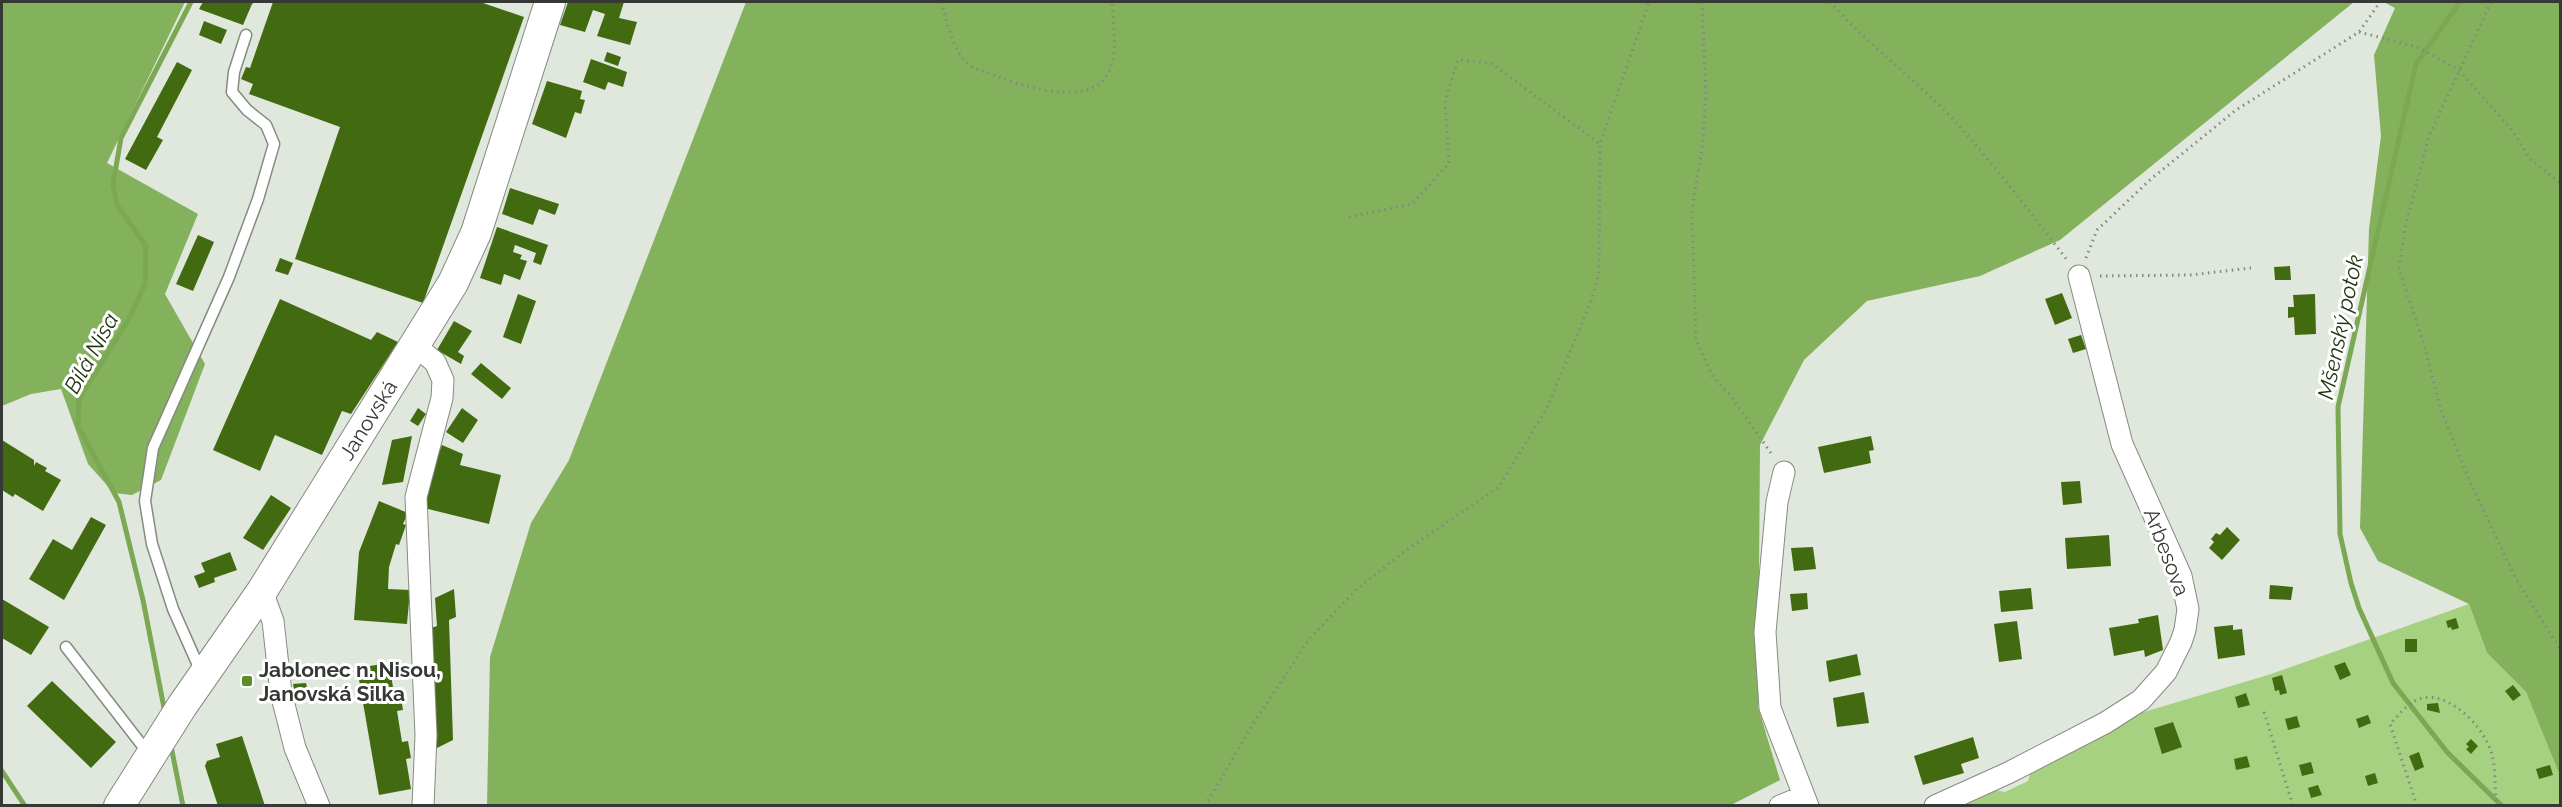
<svg xmlns="http://www.w3.org/2000/svg" width="2562" height="807" font-family="Raleway,sans-serif">
<style>
.green{fill:#a5d181}
.forest{fill:#84b15c}
.lines{fill:none;stroke-linecap:round;stroke-linejoin:round}
.stream{stroke:#7ca854;stroke-width:5}
.building{fill:#426b11}
.lane-casing{stroke:#858b81;stroke-width:13}
.street-casing{stroke:#858b81;stroke-width:23}
.secondary-casing{stroke:#858b81;stroke-width:32}
.path{stroke:#838881;stroke-width:3;stroke-dasharray:1.5 4.5;stroke-linecap:butt}
.lane{stroke:#fff;stroke-width:10}
.street{stroke:#fff;stroke-width:21}
.secondary{stroke:#fff;stroke-width:30}
.poi-dot{fill:#5c8e26;stroke:#fff;stroke-width:2}
.labels{text-anchor:middle;dominant-baseline:central;stroke-width:6;stroke-linejoin:round;paint-order:stroke}
.street-label{font-size:21px;fill:#353834;stroke:#fff}
.poi-label{font-size:21px;font-weight:bold;fill:#353834;stroke:#fff;text-anchor:start}
.water-label{font-size:22px;font-style:italic;fill:#233512;stroke:#fff}
</style>
<rect width="100%" height="100%" fill="#e0e7dc"/>
<path class="green" d="M2469,604l18,49 39,39 34,84v29l-605,1 34,-17 16,3 23,-11 3,-11 93,-52 144,-43z"/>
<path class="forest" d="M2,2h183l-78,161 91,51 -33,80 40,70 -44,116 -29,15 -18,-2 -26,-29 -27,-75 -30,5 -29,12z
M746,2h1608l-294,238 -80,36 -113,25 -63,59 -44,85 -2,262 22,73 -49,25 -1244,1 3,-149 41,-134 38,-63z
M2384,2h176v774l-34,-84 -39,-39 -18,-49 -91,-43 -18,-33 9,-299 12,-93 -7,-81 21,-47z"/>
<g class="lines">
<path class="stream" d="M2460,2l-44,62 -78,343 2,127 11,49 8,25 34,75 54,69 55,54
M165,713l-22,-113 -24,-98 -41,-76 1,-27 51,-82 15,-33 1,-38 -29,-41 -4,-21 8,-46 70,-136
M171,746l12,60
M2,771l23,35"/>
</g>
<path class="building" d="M203,2h52l-3,2 -9,21 -44,-16z
M273,2h207l44,15 -101,286 -128,-44 45,-132 -91,-33 4,-10 -12,-5 5,-12 4,1z
M568,2h56l-5,16 18,4 -7,23 -33,-9 8,-22 -12,-4 -8,22 -25,-7z
M204,21l23,9 -6,14 -22,-9z
M607,52l14,5 -3,9 -14,-5z
M591,59l36,13 -4,15 -15,-5 -3,8 -22,-8z
M177,62l15,8 -35,67 6,3 -17,30 -21,-11z
M547,81l35,10 -2,8 5,1 -4,14 -6,-2 -9,26 -34,-14z
M510,188l49,16 -4,11 -16,-6 -6,16 -31,-11z
M497,227l51,18 -7,20 -8,-3 3,-9 -21,-8 -2,7 9,3 -2,4 7,2 -7,19 -16,-6 -3,11 -21,-7z
M198,235l16,7 -21,49 -17,-7z
M280,258l13,5 -5,12 -13,-4z
M2290,266l1,14h-16l-1,-13z
M2062,293l10,25 -17,7 -10,-26z
M518,294l18,7 -15,43 -18,-7z
M2315,294l1,40 -21,1 -1,-18 -6,1v-11h6l-1,-12z
M280,299l91,41 6,-8 21,10 -47,72 -9,-3 -20,44 -47,-20 -15,36 -47,-21z
M454,321l18,10 -14,21 6,4 -3,8 -24,-14z
M2081,335l5,14 -13,4 -5,-14z
M481,363l30,25 -9,11 -31,-25z
M418,408l8,6 -8,12 -8,-5z
M462,408l16,12 -15,23 -17,-11z
M412,436l-9,46 -21,3 10,-45z
M1871,436l3,14 -5,1 2,12 -47,10 -6,-26z
M2,440l32,20v6l2,-4 11,6 -2,3 16,9 -18,31 -28,-17 -2,3 -11,-7z
M442,445l21,9 -3,11 41,10 -12,49 -65,-16 12,-49z
M2080,481l2,22 -19,2 -2,-23z
M271,495l20,13 -28,42 -20,-12z
M379,501l29,12 -5,11 3,1 -7,20 -3,-1 -7,23 -1,22 22,1 -3,34 -53,-4 5,-68z
M91,517l15,8 -42,75 -35,-21 24,-40 19,11z
M2227,527l13,13 -18,20 -13,-12 5,-6 -3,-3 5,-6 4,2z
M2109,535l2,31 -44,3 -2,-31z
M1813,547l3,22 -22,2 -3,-23z
M230,552l7,18 -23,8 1,4 -16,6 -5,-12 11,-4 -4,-9z
M2270,585l23,2 -2,13 -22,-1z
M2031,588l2,21 -32,3 -2,-21z
M454,589l2,28 -7,3 4,120 -18,9 -4,-121 6,-2 -2,-28z
M1807,593l1,16 -16,2 -2,-17z
M2,599l47,28 -18,28 -29,-17z
M2158,615l5,35 -18,7 -1,-7 -30,6 -5,-28 30,-5 -1,-4z
M2456,618l3,10 -7,2 -1,-3 -3,1 -2,-7z
M2017,621l5,38 -23,3 -5,-38z
M2233,625v5l9,-1 3,26 -27,4 -4,-32z
M2405,639h12v13h-12z
M1857,654l4,21 -32,7 -3,-21z
M2345,662l6,13 -11,5 -6,-14z
M389,663l5,30 6,-1 3,18 -6,1 5,31 6,-1 3,17 -5,1 5,30 -32,6 -22,-127z
M2282,675l5,18 -7,2 -1,-5 -4,1 -3,-13z
M52,681l64,61 -25,26 -64,-62z
M306,683l3,14 -13,2 -3,-15z
M2513,685l8,10 -8,6 -8,-10z
M1864,692l5,31 -32,4 -4,-29z
M2246,693l4,12 -12,3 -3,-11z
M2438,703l2,10 -13,-3v-6z
M2368,715l3,8 -12,5 -3,-9z
M2297,716l3,11 -12,3 -3,-11z
M2173,722l9,25 -20,7 -8,-26z
M242,736l23,70h-47l-13,-40 2,-5 13,-4 -4,-13z
M1973,737l6,21 -18,6 3,9 -41,12 -9,-29z
M2471,739l7,7 -7,8 -5,-5 3,-2 -3,-3z
M2419,752l5,15 -9,4 -6,-15z
M2247,756l3,11 -14,3 -2,-11z
M2311,762l3,11 -12,3 -3,-11z
M2550,765l3,10 -14,4 -3,-10z
M2375,773l3,10 -10,3 -3,-10z
M2318,785l4,10 -11,3 -3,-10z"/>
<g class="lines">
<g class="lane-casing">
<path id="lane" d="M66,647l82,106
M201,672l-28,-63 -21,-65 -7,-43 8,-53 76,-171 29,-78 16,-55 -8,-19 -19,-15 -15,-18 2,-20 12,-37"/>
</g>
<g class="street-casing">
<path id="street" d="M414,345l21,17 8,18 -1,18 -26,99 10,238 -3,71
M1784,472l-7,30 -12,130 5,76 38,98
M262,591l11,30 8,72 14,55 24,58
M1780,806l24,-10
M1935,806l73,-33 97,-50 36,-23 25,-28 15,-30 4,-12 3,-21 -7,-33 -59,-132 -43,-168"/>
</g>
<g class="secondary-casing">
<path id="secondary" d="M119,806l63,-100 80,-115 191,-308 23,-50 74,-231"/>
</g>
<path class="path" d="M942,2c3,16 12,51 26,62 5,5 14,7 21,9 27,12 95,34 116,5 15,-21 8,-53 7,-76
M1702,2l4,92 -4,54 -10,62 4,130 17,37 17,18 43,61
M1830,2c37,42 83,75 122,116 41,45 78,94 115,142
M2491,2l-62,134 -23,88 -7,45 24,72 18,69 29,72 46,97 44,70
M2359,32l58,15 42,23 53,60 18,29 30,24
M1349,217l63,-13 37,-41 -4,-62 13,-41 33,3 109,81
M2086,258l11,-28 54,-51 85,-69 123,-78 21,-30
M2100,276l90,-1 61,-7
M2264,712l29,94
M1205,806l48,-82 57,-86 47,-49 48,-38 94,-64 48,-79 44,-107 8,-27 1,-130 49,-142
M2417,806l-27,-82c10,-10 18,-22 32,-26 29,-6 64,31 70,57 4,15 3,34 4,51"/>
<use href="#lane" class="lane"/>
<use href="#street" class="street"/>
<use href="#secondary" class="secondary"/>
</g>
<rect class="poi-dot" x="241" y="675" width="12" height="12" rx="3"/>
<g class="labels">
<g class="street-label">
<text transform="translate(368 420) rotate(-58)">Janovská</text>
<text transform="translate(2167 552) rotate(69)">Arbesova</text>
</g>
<g class="poi-label">
<text x="259" y="669">Jablonec n. Nisou,<tspan x="259" dy="24">Janovská Silka</tspan></text>
</g>
<g class="water-label">
<text transform="translate(2340 327) rotate(-78)">Mšenský potok</text>
<text transform="translate(91 353) rotate(-61)">Bílá Nisa</text>
</g>
</g>
<rect width="2562" height="807" fill="none" stroke="#353834" stroke-width="6"/>
</svg>
